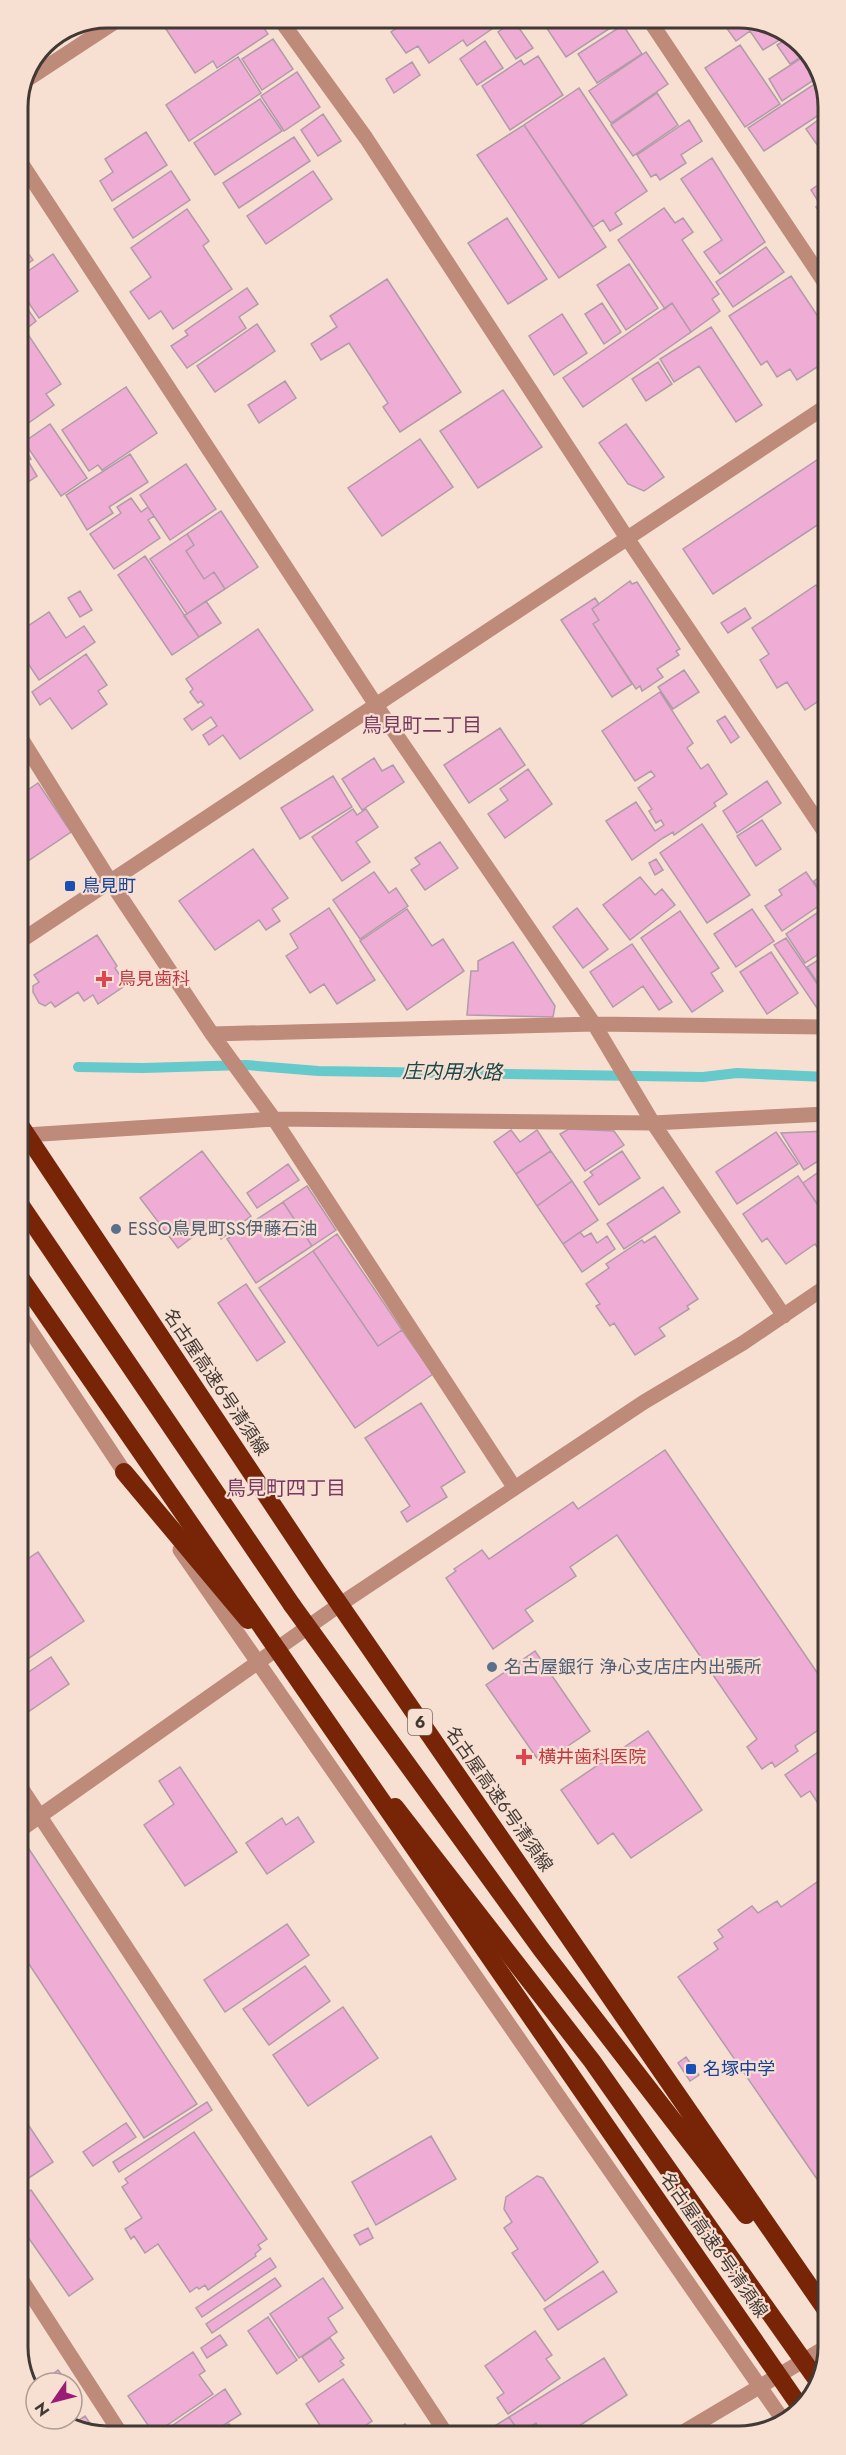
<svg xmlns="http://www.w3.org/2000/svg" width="846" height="2455" font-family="Jost,'Noto Sans JP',sans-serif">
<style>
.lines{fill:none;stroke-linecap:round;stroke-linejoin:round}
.stream{stroke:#66c9cb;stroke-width:10}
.building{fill:#efadd6;stroke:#b29ba9;stroke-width:1.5}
.minor{stroke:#be8a7a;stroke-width:15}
.highway{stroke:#782406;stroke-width:18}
.highway-bridge{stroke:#782406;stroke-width:18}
.transit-dot{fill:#1a4fb4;stroke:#f7dfd2;stroke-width:2}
.health-dot{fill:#e0444e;stroke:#f7dfd2;stroke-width:2}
.service-dot{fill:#5c6f8a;stroke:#f7dfd2;stroke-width:2}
.labels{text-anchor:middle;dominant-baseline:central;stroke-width:4.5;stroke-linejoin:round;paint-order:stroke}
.shield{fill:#f7dfd2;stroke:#786b63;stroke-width:1.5}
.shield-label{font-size:16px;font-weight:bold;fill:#423934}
.transit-label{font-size:18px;fill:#164399;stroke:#f7dfd2;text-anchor:start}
.health-label{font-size:18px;fill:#be3a42;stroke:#f7dfd2;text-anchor:start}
.service-label{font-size:18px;fill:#4e5e75;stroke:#f7dfd2;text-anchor:start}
.street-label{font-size:18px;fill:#423934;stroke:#f7dfd2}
.neighbourhood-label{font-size:20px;fill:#76385f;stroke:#f7dfd2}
.water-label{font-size:20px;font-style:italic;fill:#1a4748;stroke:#f7dfd2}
.rim{fill:none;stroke:#423934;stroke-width:3}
</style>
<rect width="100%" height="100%" fill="#f7dfd2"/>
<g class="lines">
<path class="stream" d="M78,1067l65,1 103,-3 72,6 385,6 34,-4 89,4"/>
</g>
<path class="building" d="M163,18h94l11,16 -51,34 -4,-7 -18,12 -35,-53z
M411,18h97l-41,28 -4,-6 -34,23 -11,-17 -12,7 -15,-21z
M540,18h84v1l-58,38z
M731,18h14l43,17 -25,15 -13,-19 -14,10 -13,-18z
M514,21l19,27 -17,11 -18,-27z
M623,25l19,29 -45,29 -19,-29z
M791,36l14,18 -15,10 -13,-19z
M273,39l20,30 -31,21 -20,-31z
M485,41l18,27 -26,17 -17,-26z
M740,45l40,59 -35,23 -40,-59z
M646,52l22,32 -57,39 -22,-32z
M806,55l14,21 -38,25 -13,-22z
M538,56l25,39 -53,35 -28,-44 39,-26 3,5z
M238,57l23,36 -72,48 -23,-36z
M412,62l8,13 -26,18 -8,-14z
M297,72l23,35 -36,24 -23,-35z
M822,79l3,5v27l-61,40 -16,-23z
M579,88l68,103 -32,22 7,11 -12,7 -7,-11 -10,7 -69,-102z
M657,93l21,32 -45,31 -22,-31z
M260,99l22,32 -67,44 -21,-32z
M323,114l18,27 -23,15 -17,-26z
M825,115v41l-19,-27z
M689,120l13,21 -21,14 5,8 -26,17 -4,-6 -5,3 -14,-22z
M524,125l82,122 -47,31 -82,-123z
M146,132l21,33 -55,36 -12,-20 13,-9 -8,-13z
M294,137l16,24 -71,47 -16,-25z
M712,158l53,84 -45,32 -16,-22 18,-12 -41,-61z
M171,171l19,29 -57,38 -19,-29z
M313,171l19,28 -66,45 -19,-28z
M825,180v40l-9,-13 4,-3 -9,-14z
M664,208l11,15 8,-5 10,14 -11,8 37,54 -7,5 8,12 -29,21 -19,-29 -7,6 -47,-69z
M187,209l22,32 -6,5 29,43 -59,40 -12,-18 -12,8 -19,-27 21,-15 -20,-29z
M507,218l40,61 -39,25 -40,-61z
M18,239l15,21 -15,10z
M766,247l18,25 -51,35 -17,-25z
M53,254l25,37 -39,27 -21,-31v-9z
M629,264l29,44 -32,22 -29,-45z
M791,276l34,51v35l-28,18 -7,-11 -13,8 -10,-16 -6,4 -32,-49z
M387,279l74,113 -61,40 -17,-25 5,-4 -39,-60 -28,17 -10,-16 26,-17 -7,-11z
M247,288l11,16 -19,13 7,11 -59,40 -16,-22 17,-11 -3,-4z
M18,295l18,26 -11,9 36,54 -15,10 8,11 -27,19 -8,-11v-8l3,-2 -3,-4z
M602,303l19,29 -17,12 -19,-30z
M672,303l19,29 -108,75 -20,-29z
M562,314l25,39 -33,22 -25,-39z
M257,324l18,27 -60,41 -18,-26z
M711,327l51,78 -26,17 -37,-56 -25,16 -14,-23z
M658,362l14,22 -26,17 -14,-22z
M285,381l11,17 -37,25 -11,-18z
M126,387l31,46 -55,37 -4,-5 -9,6 -27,-41z
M503,390l39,57 -64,41 -38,-57z
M50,424l37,54 -26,18 -37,-54z
M626,424l38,53 -20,14 -16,-7 -29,-41z
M420,439l33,48 -71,49 -34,-48z
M20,442l11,17 -3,2 9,15 -18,12z
M130,454l18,28 -39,25 4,6 -26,17 -21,-35z
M823,456l2,3v61l-112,74 -30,-45z
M186,464l30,45 -46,31 -30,-45z
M131,498l10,14 7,-5 6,9 -6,4 12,18 -46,31 -24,-35 31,-21 -4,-6z
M221,511l37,56 -33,22 -11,-17 -10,7 -18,-28 8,-6 -7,-11z
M187,534l7,11 -8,6 18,28 10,-7 11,17 -38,25 -37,-55z
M145,556l54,81 -27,18 -54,-80z
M630,581l2,3 5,-2 43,67 -4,2 3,4 -22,14 6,8 -21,14 -2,-5 -4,3 -43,-65 6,-4 -7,-11z
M816,585l10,15v96l-21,14 -18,-28 -10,6 -17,-28 9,-6 -17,-26z
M80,591l12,19 -12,7 -12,-19z
M595,598l4,6 -7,5 7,11 -6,4 39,60 -20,13 -51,-77z
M206,601l15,22 -22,14 -15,-21z
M745,608l6,10 -23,15 -7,-10z
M49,612l17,26 18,-12 11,16 -56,38 -20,-30v-18z
M258,629l55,81 -73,49 -17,-24 -14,10 -6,-10 14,-9 -6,-9 -19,13 -8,-11 20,-14 -3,-4 -3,2 -8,-11 3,-3 -7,-10z
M86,654l21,31 -9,6 9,13 -35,25 -22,-31 -10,7 -8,-13z
M684,670l15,22 -26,17 -15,-22z
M660,692l33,51 -6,5 14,21 7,-5 19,30 -13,9 2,3 -42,29 -1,-3 -10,6 -31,22 -26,-39 30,-19 19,29 9,-6 -3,-5 -5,3 -7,-12 3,-2 -14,-21 17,-12 -4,-5 -16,10 -33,-50z
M725,716l14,21 -8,6 -14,-22z
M500,728l25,37 -56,38 -25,-38z
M374,758l8,13 11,-6 11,17 -42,28 -20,-31z
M528,769l24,35 -47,34 -17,-24 20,-14 -8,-11z
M333,776l19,31 -52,32 -19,-31z
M767,781l14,22 -44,30 -14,-22z
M38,783l33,49 -52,35v-71z
M353,809l4,6 9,-6 12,18 -22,15 14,20 -28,19 -30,-44z
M762,820l19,29 -25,17 -19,-30z
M702,824l48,71 -43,28 -47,-70z
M440,842l18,26 -33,22 -14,-20 9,-6 -5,-6z
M253,849l35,49 -16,11 8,12 -14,9 -7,-10 -44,30 -36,-49z
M656,859l7,11 -8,5 -6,-12z
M374,872l15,21 7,-5 12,18 -48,33 -27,-39z
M806,872l20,29 -44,30 -17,-25 17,-11 -3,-5z
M826,873v27l-12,-19z
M640,877l15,18 7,-6 13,16 -45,35 -27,-35z
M826,907v42l-21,14 -19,-29z
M329,908l46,72 -38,24 -13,-20 -14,9 -24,-37 12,-8 -8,-14z
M577,908l31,41 -25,19 -30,-41z
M407,909l25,37 11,-7 21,32 -57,39 -47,-69z
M752,909l22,32 -38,26 -22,-33z
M680,911l39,57 -8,5 12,18 -31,21 -51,-74z
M97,935l20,31 -2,2 11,17 -28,19 -5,-9 -9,6 -6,-9 -23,15 -4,-5 -6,4 -6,-3 -6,-11v-6l6,-4 -5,-7z
M786,938l40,59v10l-7,4 -45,-66z
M513,942l42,64 -2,11 -86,-2 4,-44h7v-10z
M632,944l40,58 -13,8 -16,-24 -30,21 -23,-35z
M771,952l27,41 -31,21 -27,-42z
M826,955v40l-19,-28z
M569,1129l45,2 10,14 -39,26 -25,-37z
M511,1130l9,12 17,-12 14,21 -35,23 -22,-32z
M826,1131v25l-22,14 -23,-37z
M776,1132l22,32 -61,40 -21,-32z
M202,1151l49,65 -30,23 -11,-15 -32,24 -38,-50z
M551,1151l21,30 -35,25 -21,-32z
M622,1151l18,27 -41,27 -15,-23 9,-7 -3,-3z
M288,1164l11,16 -42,28 -10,-15z
M826,1167v50l-23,-34z
M798,1176l28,41v34l-4,3 -7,-10 -29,20 -19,-26 -5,4 -19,-28z
M572,1181l26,39 -35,24 -26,-38z
M307,1186l29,44 -24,16 -29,-44z
M663,1187l17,25 -56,37 -17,-25z
M283,1202l29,44 -56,37 -29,-44z
M580,1232l4,5 7,-4 6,10 10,-7 8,13 -33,23 -19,-28z
M337,1234l65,96 -24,16 -65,-95z
M655,1236l43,63 -11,7 2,3 -30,19 6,8 -30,19 -21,-32 -4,3 -14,-20 4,-2 -14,-20 23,-16 -3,-4 36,-24 2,3z
M313,1251l65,95 24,-16 31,44 -78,54 -96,-140z
M246,1284l39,58 -28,19 -39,-58z
M421,1403l44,69 -24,15 6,10 -40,25 -6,-10 9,-6 -45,-68z
M665,1450l162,237v37l-32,22 3,5 -23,16 -3,-5 -10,7 -15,-22 10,-8 -140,-204 -47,32 6,9 -51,34 8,11 -40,28 -47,-71 10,-7 -2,-2 28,-19 7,9 84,-57 5,7z
M38,1552l46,69 -64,43v-100z
M535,1651l55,80 -49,33 -55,-79z
M51,1657l18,27 -41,28 -8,-12v-22z
M648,1731l54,79 -71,48 -18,-25 -15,11 -37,-54z
M827,1746v71l-17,-26 -9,6 -16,-22z
M180,1767l57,85 -52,34 -41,-61 30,-21 -15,-23z
M298,1817l16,25 -47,32 -21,-31 36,-25 4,7z
M23,1840l174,264 -53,34 -123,-186 -1,-111z
M820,1880l7,10 1,305 -150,-218 40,-28 -4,-6 9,-6 -5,-7 34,-24 6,7 19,-12 4,6z
M287,1924l22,31 -84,57 -21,-32z
M305,1966l25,35 -61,44 -26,-36z
M343,2007l35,51 -70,48 -35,-51z
M686,2057l13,18 -9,6 -12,-18z
M207,2102l5,8 -93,62 -6,-10z
M21,2114l32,48 -32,21z
M126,2123l10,14 -43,29 -10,-14z
M194,2132l73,107 -9,6 3,4 -6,5 1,2 -48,34 -3,-5 -6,4 -2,-2 -7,5 -32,-48 -13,9 -11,-17 -3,3 -6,-10 17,-11 -20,-31 6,-4 -3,-4z
M431,2136l25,43 -80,46 -24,-43z
M537,2176l6,2 55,84 -53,39 -33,-48 6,-4 -14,-21 8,-6 -8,-13 2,-12z
M31,2190l62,89 -24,17 -48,-69v-30z
M368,2228l5,10 -13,7 -6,-10z
M270,2258l6,9 -74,50 -6,-9z
M603,2271l14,21 -59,38 -14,-21z
M275,2278l6,8 -69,47 -6,-9z
M323,2278l20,30 -15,10 9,14 -38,26 -29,-44z
M268,2317l29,43 -20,14 -29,-43z
M535,2331l17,24 -6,4 14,19 -52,36 -11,-16 7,-5 -19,-27z
M220,2335l7,10 -20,13 -6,-10z
M330,2338l14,20 -4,3 4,4 -25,17 -17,-25z
M193,2352l12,19 -6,4 14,19 -59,40 -26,-38z
M604,2358l23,37 -62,40h-22l-7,-12 -16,10 -11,-16z
M58,2370l6,8 -8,5h-15z
M343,2379l29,42 -22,15h-23l-21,-32z
M225,2389l16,25 -34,22 -51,1z
M85,2416l13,19 -27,-10z
M509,2417l12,18h-38l-1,-1z
M229,2424l8,12h-27z
M405,2424l8,11 -25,1z"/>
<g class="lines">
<path class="minor" d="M279,18l87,120 261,400 199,296
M648,18l177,265
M28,79l93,-61
M18,158l358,547 218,319 59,99 131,193
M19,735l91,146 102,153 62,85 240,368
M19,942l806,-535
M212,1034l382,-10 232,3
M26,1135l248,-16 379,4 173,-9
M20,1315l111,167
M180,1550l603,870
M20,1786l427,649
M20,1830l322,-227 302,-201 99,-59 84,-57
M21,2279l102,158
M680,2434l148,-88"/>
<path class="highway" d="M20,1204l272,401
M124,1472l124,148
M395,1807l197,254 109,155"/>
<path class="highway-bridge" d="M20,1125l298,448 510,740
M20,1277l781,1131
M292,1605l249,344 205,266
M701,2216l116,164"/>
</g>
<g class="transit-dot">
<rect x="64" y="880" width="12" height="12" rx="3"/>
<rect x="685" y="2063" width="12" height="12" rx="3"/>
</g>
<g class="health-dot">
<path d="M101 970h6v6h6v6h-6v6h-6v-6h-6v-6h6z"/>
<path d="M521 1748h6v6h6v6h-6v6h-6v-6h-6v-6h6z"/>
</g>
<g class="service-dot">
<circle cx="116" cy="1229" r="6"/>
<circle cx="492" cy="1667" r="6"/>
</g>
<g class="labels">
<rect class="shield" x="408" y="1709" width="24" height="26" rx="4.5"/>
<g class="shield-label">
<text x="420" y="1722">6</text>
</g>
<g class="transit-label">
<text x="82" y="886">鳥見町</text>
<text x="703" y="2069">名塚中学</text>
</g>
<g class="health-label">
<text x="118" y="979">鳥見歯科</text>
<text x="538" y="1757">横井歯科医院</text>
</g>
<g class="service-label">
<text x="128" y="1229">ESSO鳥見町SS伊藤石油</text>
<text x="504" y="1667">名古屋銀行 浄心支店庄内出張所</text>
</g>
<g class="street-label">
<text transform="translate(216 1382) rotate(56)">名古屋高速6号清須線</text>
<text transform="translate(499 1799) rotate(55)">名古屋高速6号清須線</text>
<text transform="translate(714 2245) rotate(55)">名古屋高速6号清須線</text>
</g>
<g class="neighbourhood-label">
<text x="422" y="725">鳥見町二丁目</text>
<text x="286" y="1488">鳥見町四丁目</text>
</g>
<g class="water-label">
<text transform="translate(452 1072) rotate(1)">庄内用水路</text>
</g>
</g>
<path d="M0 0H846V2455H0ZM107 28H739A79 79 0 0 1 818 107V2347A79 79 0 0 1 739 2426H107A79 79 0 0 1 28 2347V107A79 79 0 0 1 107 28Z" fill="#f7dfd2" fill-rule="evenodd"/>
<path class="rim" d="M107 28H739A79 79 0 0 1 818 107V2347A79 79 0 0 1 739 2426H107A79 79 0 0 1 28 2347V107A79 79 0 0 1 107 28Z"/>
<g transform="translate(54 2401) rotate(235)"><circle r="28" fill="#f7dfd2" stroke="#af9d93" stroke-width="1.5"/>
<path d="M0-4.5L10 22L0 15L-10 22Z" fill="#9a1c74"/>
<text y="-9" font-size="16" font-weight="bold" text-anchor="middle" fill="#423934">N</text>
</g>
</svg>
